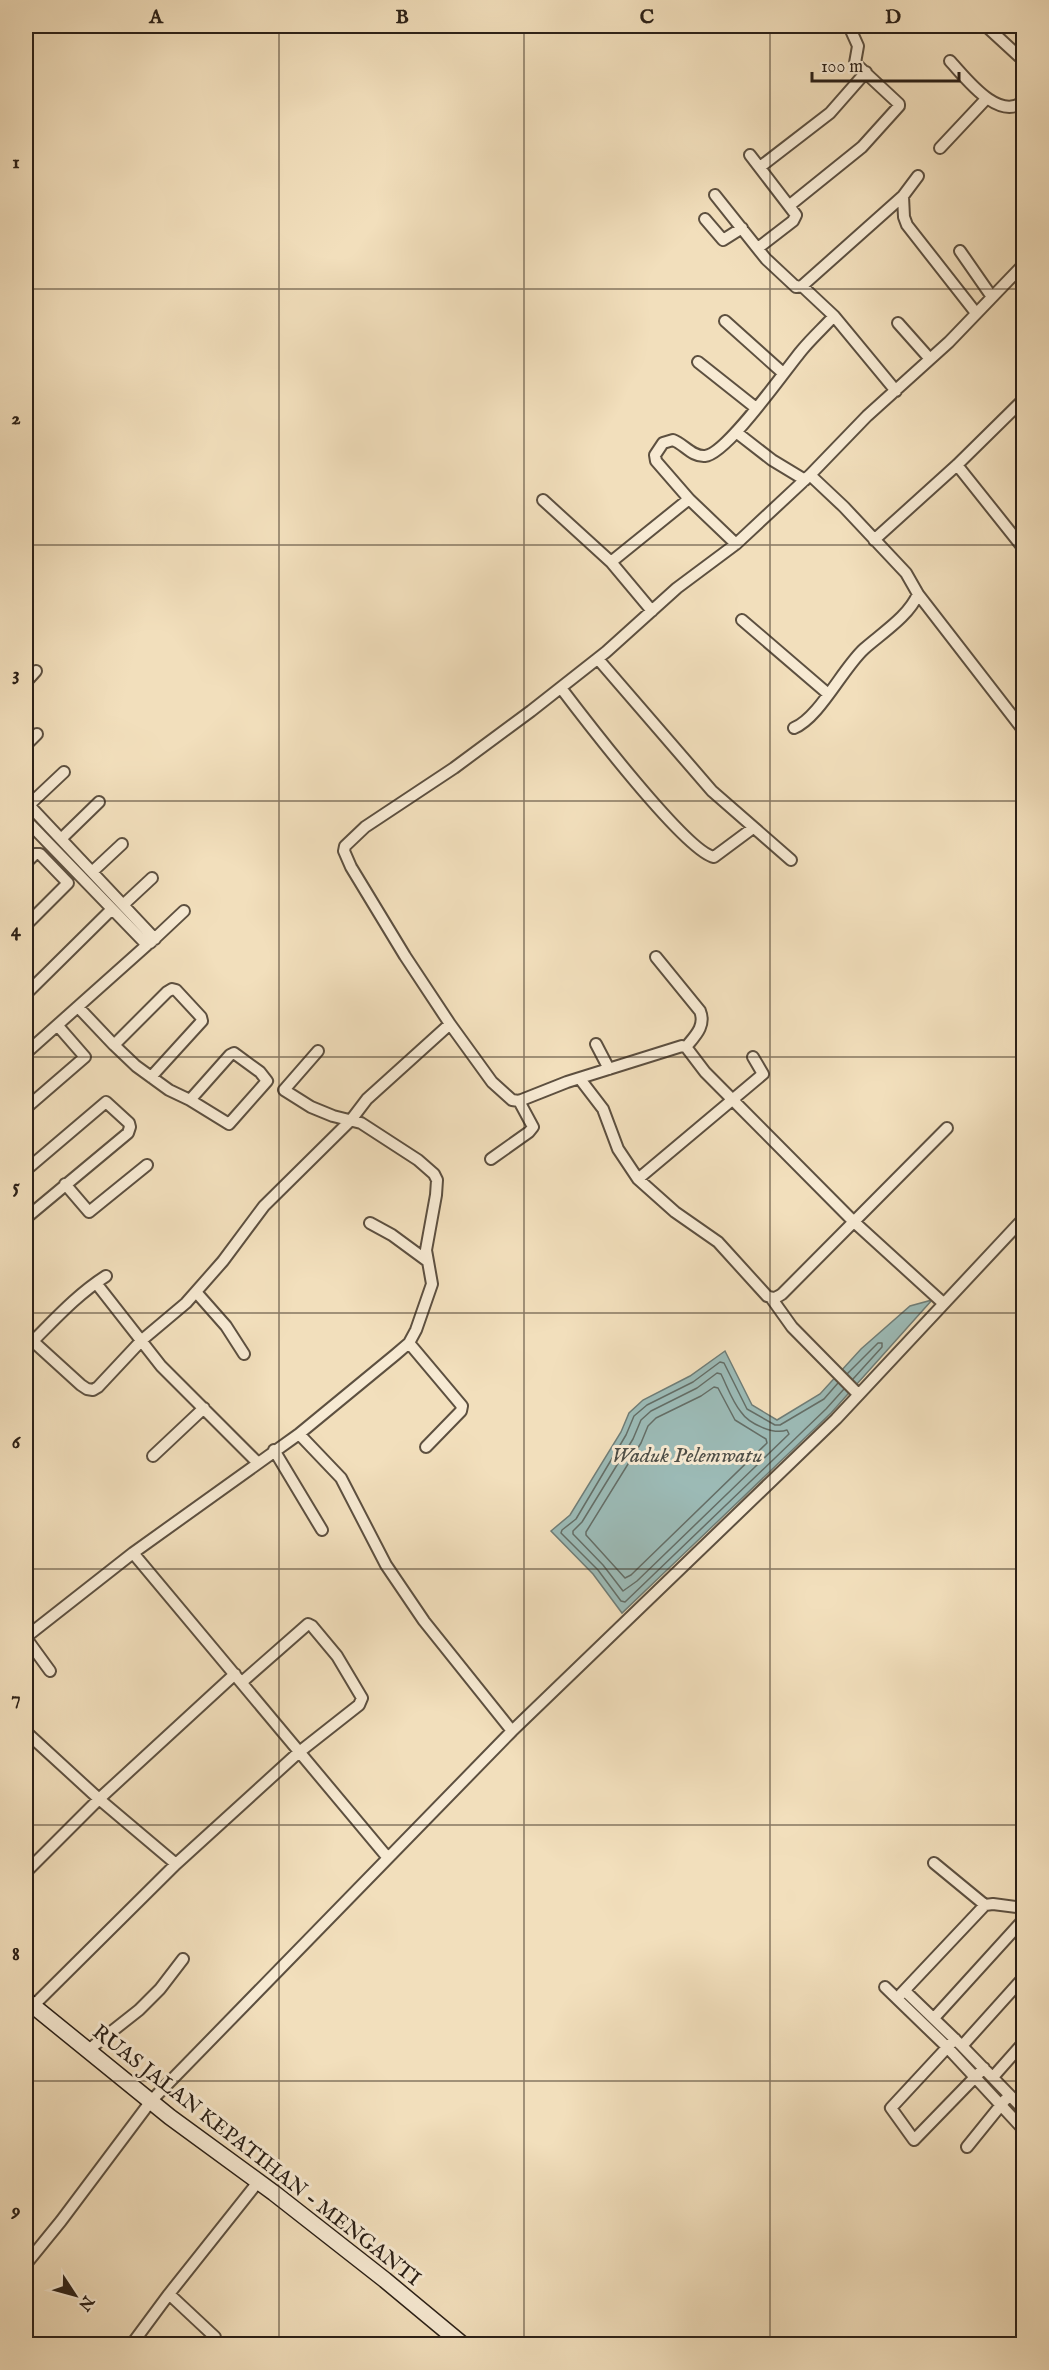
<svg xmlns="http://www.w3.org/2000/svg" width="1049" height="2370" font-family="'IM FELL English',serif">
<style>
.water{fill:#9cbbb7;stroke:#6f7d77;stroke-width:1.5}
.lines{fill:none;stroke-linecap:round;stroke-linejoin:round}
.shore{stroke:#646e67;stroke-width:1.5}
.street-casing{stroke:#5d5040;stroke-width:14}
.secondary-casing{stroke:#2b2017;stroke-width:18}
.street{stroke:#f7ead3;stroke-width:10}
.secondary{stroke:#f7ead3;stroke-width:15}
.grid{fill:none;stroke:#2b2017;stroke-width:1.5;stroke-opacity:0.55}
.labels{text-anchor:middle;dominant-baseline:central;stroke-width:6;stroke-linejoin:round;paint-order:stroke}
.street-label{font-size:21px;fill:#2b2017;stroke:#f7ead3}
.water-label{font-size:22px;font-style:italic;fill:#4d4e47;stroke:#f7ead3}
.neatline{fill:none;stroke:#2b2017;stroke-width:2}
.grid-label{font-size:20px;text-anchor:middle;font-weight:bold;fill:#2b2017}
</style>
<rect width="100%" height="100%" fill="#f2dfbc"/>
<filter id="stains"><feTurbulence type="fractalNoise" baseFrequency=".00333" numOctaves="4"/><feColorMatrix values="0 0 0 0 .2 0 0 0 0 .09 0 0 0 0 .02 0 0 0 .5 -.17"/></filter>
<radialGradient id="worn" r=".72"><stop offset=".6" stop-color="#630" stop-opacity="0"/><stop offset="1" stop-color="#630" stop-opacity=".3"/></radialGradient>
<path class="water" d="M932,1300l-101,113 -209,200 -29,-39 -42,-43 19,-16 51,-83 8,-19 14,-13 47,-24 35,-25 27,54 25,15 43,-26 41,-45 49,-43z"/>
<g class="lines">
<path class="shore" d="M717,1373l4,1c6,12 11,27 20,38 8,12 33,23 46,18l2,4 -152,147 -14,10 -20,-26 -30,-31v-3l9,-9 51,-83 8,-19 10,-9 46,-23z
M847,1374l31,-31h4v4l-29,32
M838,1383l-14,16 -44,26h-5l-28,-16 -23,-46 -4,-1 -27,20 -46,23 -13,11 -8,19 -50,84 -14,11 -1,3 37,37 23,31 4,1 201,-193 18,-20
M714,1387l4,1 17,32 31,19 1,4 -136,132 -6,3 -39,-43v-3l55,-89 7,-17 8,-8 45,-22z"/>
<g class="street-casing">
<path id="street" d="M986,26l38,35
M950,61c15,16 49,62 74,40
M940,148l46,-49
M750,155l46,60 -3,6 -35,27
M760,167l70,-54 36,-41
M715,195l51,64 30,28 6,-1 32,30 62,75
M903,196l1,21 3,8 69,88
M790,205l72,-58 37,-41v-2l-44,-41 3,-17 -9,-20
M705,219l18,21 19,-12
M960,251l32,46
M802,286l101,-90 15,-20
M725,321l58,52
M898,323l32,36
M698,362l58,46
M736,432l36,28 33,20
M957,465l67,84
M543,500l68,62 41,49
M874,540l83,-75 67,-66
M736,544l-47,-45 -33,-38 -1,-6 8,-12 10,-3c11,4 19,17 32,16 22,-2 81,-87 97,-106 10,-12 22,-23 32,-34
M611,562l78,-63
M918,594l106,137
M742,620l85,73
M598,659l114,132 79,69
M26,682l10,-11
M561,688c22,29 125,164 153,169l39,-29
M794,728c25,-10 49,-60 70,-79 18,-16 45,-33 54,-55l-12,-21 -62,-66 -34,-32
M26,745l11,-11
M26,802l129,137
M29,805l35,-33
M26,820l121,125 -121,108
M61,839l38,-37
M26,863l9,-9h5l28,29 -42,42
M92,872l30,-28
M123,905l29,-27
M150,943l34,-32
M656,957l44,54c6,15 -5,25 -14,36
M26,994l86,-85
M78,1007l36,38 53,-53 5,-3 4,1 25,27 1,4 -51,56
M596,1044l13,25
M114,1045l22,21 33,24 21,10 39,24 38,-43 -7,-9 -26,-19 -4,2 -40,45
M580,1079l23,30 15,40 20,30 37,33 43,30 49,54c7,3 9,2 15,-2l165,-166
M26,1108l59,-51 -27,-31
M491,1159l38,-27 4,-5 -14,-26
M26,1170l80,-68 23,21 1,4 -2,6 -102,85
M638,1179l125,-105 -10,-17
M65,1184l24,28 58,-47
M370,1223l22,12 34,25
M96,1283l65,83 96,96
M196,1292l30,34 18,28
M772,1299l20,28 66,67
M942,1302l-89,-81 -148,-149 -19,-25 -4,-1 -115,36 -48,19 -7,-1 -20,-18 -42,-58 -45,-68 -54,-89 -7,-16 1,-5 20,-19 89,-59 77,-57 75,-59 71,-64 59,-44 74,-69 57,-59 82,-74 75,-78
M26,1335l55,50 6,4 6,1 5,-3 44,-47 44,-37 37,-42 41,-55 87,-86 16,-21 83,-75
M33,1341c24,-24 45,-47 73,-65
M409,1343l53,63 -1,5 -35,36
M299,1434l42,44 45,87 38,56 88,110
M274,1450l48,80
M153,1456l51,-48
M133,1553l255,305
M26,1637l107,-84 166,-119 96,-79 14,-12 7,-13 16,-46 -6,-34 10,-55 1,-15 -3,-6 -16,-14 -57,-37 -28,-7 -22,-9 -27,-17 34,-39
M26,1638l24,33
M26,1732l73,67 77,65
M934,1863l51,42 8,-1 31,4
M26,1872l73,-73 136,-125
M885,1987l62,60 77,83
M905,1991l57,55 62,64
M901,1994l84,-89
M33,2006l143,-142 122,-111 61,-48 3,-7 -25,-42 -25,-30 -4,-2 -66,58
M934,2018l90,-99
M955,2039l-64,69 23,32 70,-72
M962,2046l62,-69
M87,2051l52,-41 21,-21 23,-30
M993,2077l31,-35
M967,2147l38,-47
M26,2264l35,-43 90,-120 361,-370 324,-312 188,-201
M169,2294l46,43
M132,2344l37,-50 89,-112
M1017,2344l7,-7"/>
</g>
<g class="secondary-casing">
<path id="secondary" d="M26,2000l144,117 104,76 111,87 77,64"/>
</g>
<use href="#street" class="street"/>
<use href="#secondary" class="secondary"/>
</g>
<path class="grid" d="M279,26v2318M524,26v2318M770,26v2318M26,289h998M26,545h998M26,801h998M26,1057h998M26,1313h998M26,1569h998M26,1825h998M26,2081h998"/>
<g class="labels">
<g class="street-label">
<text transform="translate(256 2156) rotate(38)">RUAS JALAN KEPATIHAN - MENGANTI</text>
</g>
<g class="water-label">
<text x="687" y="1456">Waduk Pelemwatu</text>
</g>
</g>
<rect width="1049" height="2370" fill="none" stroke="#f2dfbc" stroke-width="66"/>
<g transform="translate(75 2295) rotate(126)" stroke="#f7ead3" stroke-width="4.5" paint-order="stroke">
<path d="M0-4.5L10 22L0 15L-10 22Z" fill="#2b2017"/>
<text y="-9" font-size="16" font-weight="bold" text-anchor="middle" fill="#2b2017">N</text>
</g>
<path d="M812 72v9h147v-9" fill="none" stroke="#2b2017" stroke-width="3"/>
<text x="821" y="72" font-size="18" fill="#2b2017" stroke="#f7ead3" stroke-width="4.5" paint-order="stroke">100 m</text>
<rect x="33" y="33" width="983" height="2304" class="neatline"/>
<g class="grid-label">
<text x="156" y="23">A</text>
<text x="402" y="23">B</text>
<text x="647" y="23">C</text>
<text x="893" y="23">D</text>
<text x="16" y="168">1</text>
<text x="16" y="424">2</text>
<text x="16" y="680">3</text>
<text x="16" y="936">4</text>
<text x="16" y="1192">5</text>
<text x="16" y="1448">6</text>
<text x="16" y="1704">7</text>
<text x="16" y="1960">8</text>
<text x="16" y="2216">9</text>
</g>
<rect width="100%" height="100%" filter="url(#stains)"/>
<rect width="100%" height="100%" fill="url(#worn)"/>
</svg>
